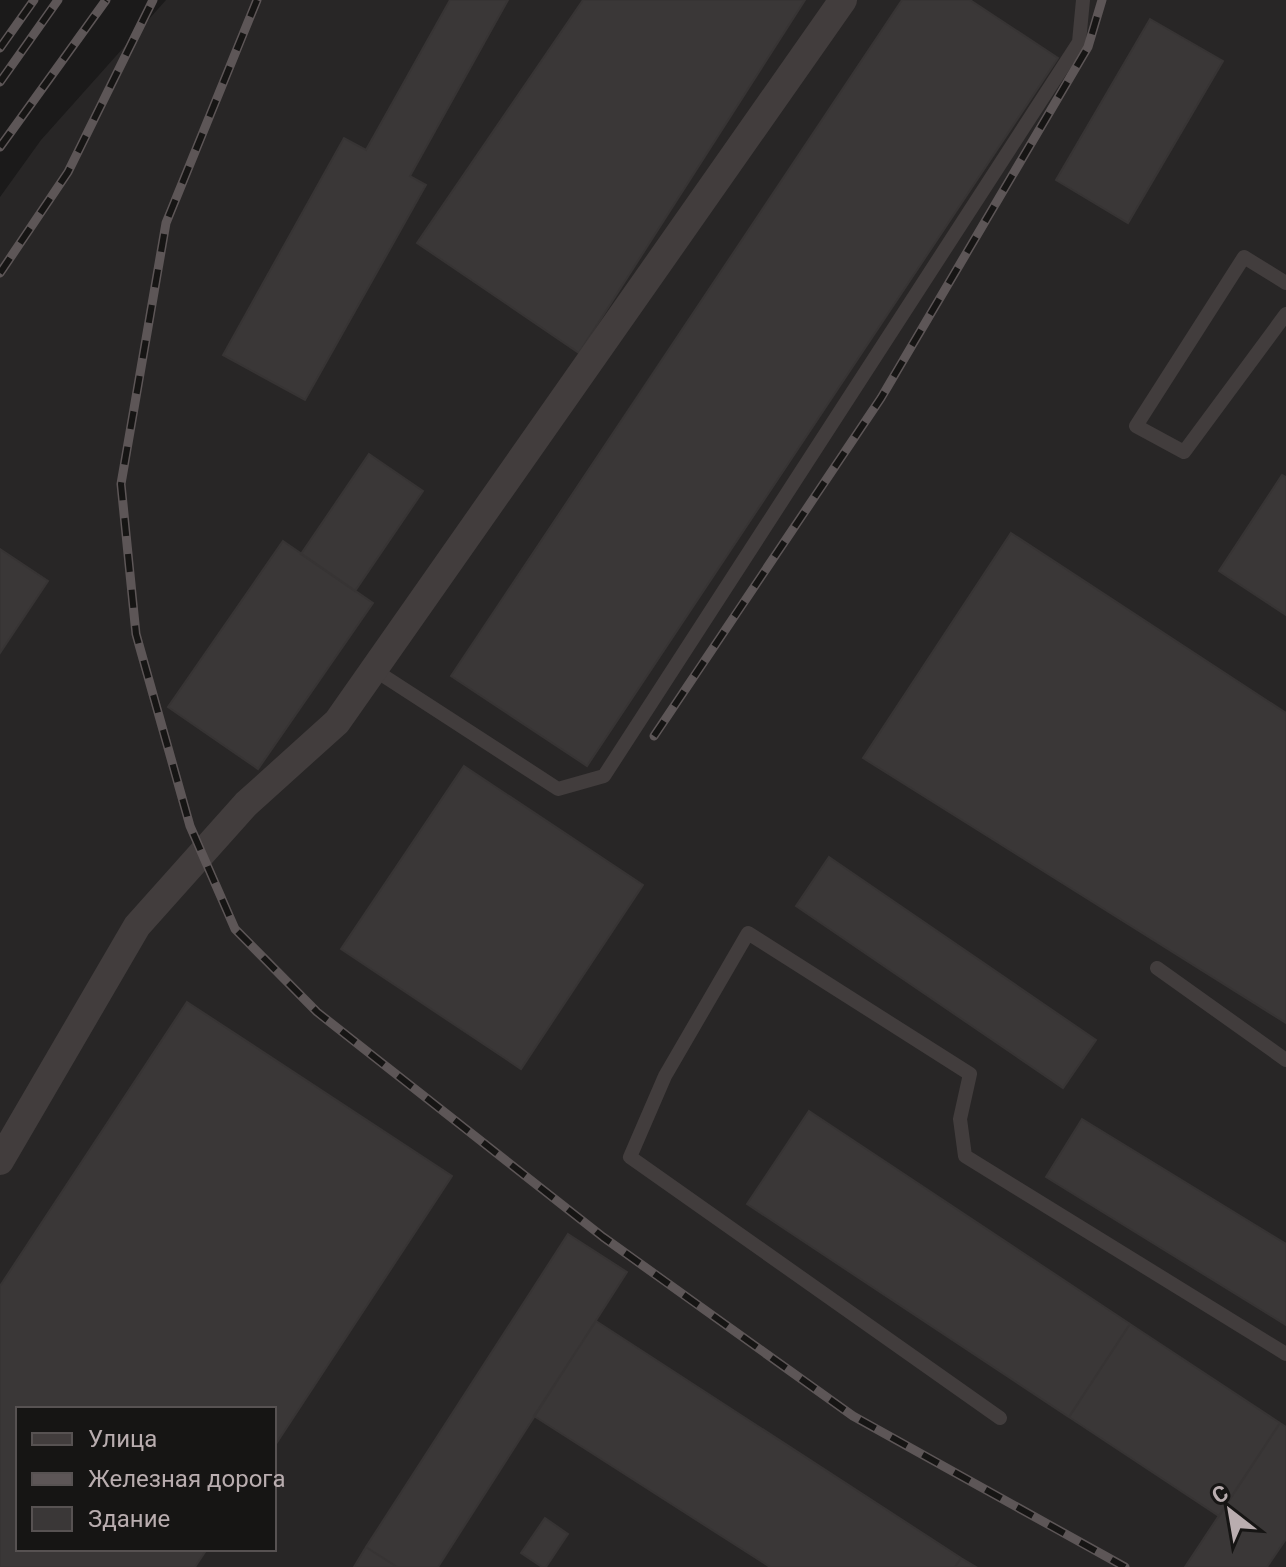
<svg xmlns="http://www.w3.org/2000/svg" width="1286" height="1567" font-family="Roboto,sans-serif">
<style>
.built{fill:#282626;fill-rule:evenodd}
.building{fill:#3a3737;stroke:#373434;stroke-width:2}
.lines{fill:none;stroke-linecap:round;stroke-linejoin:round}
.lane{stroke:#423d3d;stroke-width:14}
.street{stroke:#423d3d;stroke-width:28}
.rail-casing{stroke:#5d5657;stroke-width:9}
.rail{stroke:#161514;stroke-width:6;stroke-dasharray:18;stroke-linecap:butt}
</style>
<rect width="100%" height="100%" fill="#1b1a1a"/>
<path class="built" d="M166,0h1120v1567h-1286v-1370l41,-57zM18,1409h256v140h-256z"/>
<path class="building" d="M450,0h58l-98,176 16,9 -121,215 -82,-45 121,-217 22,12z
M583,0h222l-226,353 -162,-110z
M902,0h68l88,58 -471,708 -136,-90z
M1150,19l73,42 -95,162 -72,-43z
M369,454l54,37 -68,100 -54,-37z
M1282,475l4,2v138l-67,-44z
M1011,533l275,180v310l-423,-265z
M283,541l90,62 -115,166 -90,-62z
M0,549l48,32 -48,72z
M464,766l179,119 -122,184 -180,-120z
M829,857l267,183 -33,48 -267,-182z
M187,1002l265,174 -178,271v-38h-256v140h189l-12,18h-195v-281z
M809,1111l321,213 -61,93 -322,-213z
M1082,1119l204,125v81l-240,-148z
M568,1234l59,38 -189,295h-41l-31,-20z
M596,1321l365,237 -6,9h-185l-236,-151z
M1130,1324l150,99 -61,93 -150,-99z
M1280,1423l6,4v112l-19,28h-82z
M545,1518l23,16 -22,33h-4l-21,-14z
M366,1547l31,20h-43z
M961,1558l15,9h-21z"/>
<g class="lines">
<path class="lane" d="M1286,283l-42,-26 -108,169 48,26 102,-138
M373,669l185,120 46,-13 475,-734 4,-42
M1157,968l129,92
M1000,1418l-370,-261 35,-81 83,-143 222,141 -10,45 5,37 321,198"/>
<path class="street" d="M0,1161l137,-235 109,-122 91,-82 506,-722"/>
<g class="rail-casing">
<path id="rail" d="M257,0l-91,223 -45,261 15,150 54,192 45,103 82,83 286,225 250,179 272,151
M0,48l34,-48
M0,82l58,-82
M0,147l106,-147
M0,273l68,-101 85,-172
M654,736l227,-338 207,-351 14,-47"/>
</g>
<use href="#rail" class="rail"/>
</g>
<rect x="16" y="1407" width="260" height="144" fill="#161514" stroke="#575252" stroke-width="2"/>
<rect x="32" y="1433" width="40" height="12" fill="#423d3d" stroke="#575252" stroke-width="2"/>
<text x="88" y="1447" font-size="24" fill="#b9adaf">Улица</text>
<rect x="32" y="1473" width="40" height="12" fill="#5d5657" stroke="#575252" stroke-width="2"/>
<text x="88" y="1487" font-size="24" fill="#b9adaf">Железная дорога</text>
<rect x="32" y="1507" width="40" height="24" fill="#3a3737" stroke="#575252" stroke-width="2"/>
<text x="88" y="1527" font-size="24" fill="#b9adaf">Здание</text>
<g transform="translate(1230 1511) rotate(329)" stroke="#161514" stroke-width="6" paint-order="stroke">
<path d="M0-6L14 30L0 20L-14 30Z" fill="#b9adaf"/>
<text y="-12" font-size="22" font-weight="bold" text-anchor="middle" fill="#b9adaf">С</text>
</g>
</svg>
